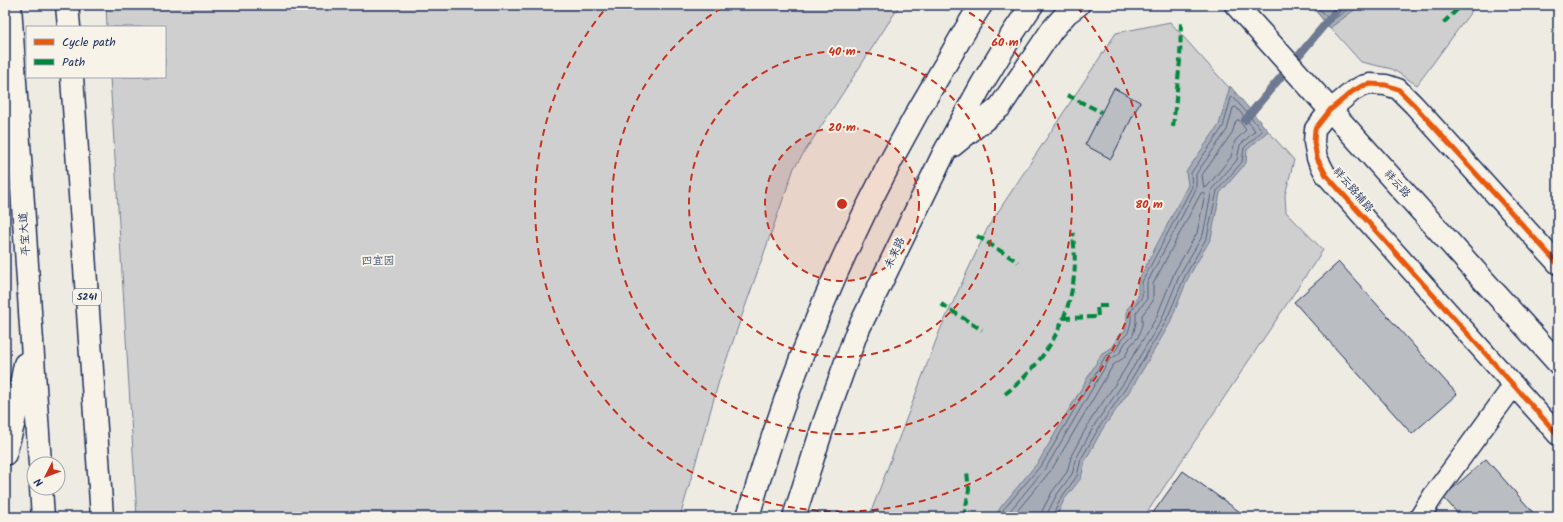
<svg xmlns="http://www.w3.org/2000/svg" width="1563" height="522" font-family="Kalam,'LXGW WenKai TC',sans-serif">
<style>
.green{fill:#cfcfcf;stroke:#757f96}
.water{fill:#a6abb5;stroke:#6e7992}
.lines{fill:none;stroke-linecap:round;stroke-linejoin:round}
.shore{stroke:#536181;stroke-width:1}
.stream{stroke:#6e7992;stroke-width:8}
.building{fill:#babdc2;stroke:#1b2f5e}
.street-casing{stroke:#1b2f5e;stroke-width:23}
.secondary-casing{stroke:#1b2f5e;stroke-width:25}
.primary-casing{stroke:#1b2f5e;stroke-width:25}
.street{stroke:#f7f3e8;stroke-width:20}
.secondary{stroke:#f7f3e8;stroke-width:22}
.primary{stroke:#f7f3e8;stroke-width:22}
.quiet{stroke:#00873e;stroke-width:4;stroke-dasharray:8 4;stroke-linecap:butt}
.cycleway-casing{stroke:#f7f3e8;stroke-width:8}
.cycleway{stroke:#e8590c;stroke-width:5}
.ring{fill:none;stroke:#c8321e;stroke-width:2;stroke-dasharray:7 5}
.labels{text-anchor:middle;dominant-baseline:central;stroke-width:4;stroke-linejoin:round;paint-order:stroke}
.shield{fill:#f7f3e8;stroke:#5d6a87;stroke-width:1}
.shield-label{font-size:10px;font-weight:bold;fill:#1b2f5e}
.street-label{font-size:11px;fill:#1b2f5e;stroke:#f7f3e8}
.park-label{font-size:11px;fill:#3f4f75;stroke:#f7f3e8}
.centre{fill:#c8321e;stroke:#f7f3e8;stroke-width:2}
.ring-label{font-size:12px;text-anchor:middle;font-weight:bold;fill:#c8321e;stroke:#f7f3e8;stroke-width:4;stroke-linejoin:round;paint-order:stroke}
</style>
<rect width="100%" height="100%" fill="#eeebe2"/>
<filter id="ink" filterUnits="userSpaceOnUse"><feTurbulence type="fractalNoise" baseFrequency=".025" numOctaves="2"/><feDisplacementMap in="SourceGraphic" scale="8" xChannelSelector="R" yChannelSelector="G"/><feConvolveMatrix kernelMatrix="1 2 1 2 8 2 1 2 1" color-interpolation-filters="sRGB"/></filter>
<g filter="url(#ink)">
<path class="green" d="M106,5h794l-106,163 -75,213 -39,136h-543l-27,-440h55v-50h-58z
M1310,5h166l-59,80 -25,-16 -31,-7z
M1170,22l124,138 -9,35 1,17 37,38 -179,267h-275l71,-187 48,-103 128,-194z"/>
<path class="water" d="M1311,5h50l-31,23z
M1230,86l38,45 -21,19 -1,13 -26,30 -9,45 -23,40 -19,47 -36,61 -30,42 -18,33 -4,17 -17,22 -8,17h-61l5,-9 39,-47 63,-108 11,-6 4,-10 8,-6 2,-9v-13l11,-12v-16l50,-96 -2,-13 33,-47z"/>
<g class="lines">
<path class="shore" d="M1315,5l16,16 23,-16
M1239,120l7,10 -11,11 -4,16 -24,30 -3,1 -2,-13 30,-42 4,-12z
M1000,517l3,-7 40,-47 62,-106 11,-7 5,-10 7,-7 3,-11v-11l11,-14v-15l50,-95 -1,-14 32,-46 8,-29 2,-1 28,32 1,2 -18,17 -2,14 -25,29 -10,46 -22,39 -20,47 -36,60 -29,43 -19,33 -4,17 -16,22 -9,19
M1005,517l42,-51 62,-106 10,-6 6,-11 8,-8 3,-12v-10l11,-14v-16l49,-94v-15l31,-44 6,-22 3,-1 18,22 1,2 -15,14 -3,15 -25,29 -9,46 -23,39 -19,47 -36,60 -30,43 -18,33 -5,17 -16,22 -8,16 -1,5
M1012,517l40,-48 61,-104 12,-8 5,-11 8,-9 4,-12v-10l11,-14v-17l48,-91 3,-1 1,2 -8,39 -22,38 -19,47 -36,59 -30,44 -18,33 -5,18 -15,20 -9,17 -2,8"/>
<path class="stream" d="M1245,120l96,-115"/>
</g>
<path class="building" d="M1114,88l26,14 -29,57 -26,-14z
M1339,262l118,132 -45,40 -118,-132z
M1486,459l51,58h-76l-18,-20z
M1183,471l64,46h-97z"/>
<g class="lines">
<g class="street-casing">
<path id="street" d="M1558,264l-144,-159 -16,-16 -12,-4 -16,-1 -8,2 -9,5 -23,19 -15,19 -1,13 3,16 9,17 232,260
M1420,517l13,-21 81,-111"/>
</g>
<g class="secondary-casing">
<path id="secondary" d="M1236,5l322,358"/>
</g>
<g class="primary-casing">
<path id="primary" d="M10,5l30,459
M67,5l2,22
M72,77l30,440
M952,146l48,-39 52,-77 15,-17 11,-8
M5,454l9,-33 11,-57
M41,488l2,29
M748,517c45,-159 112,-311 197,-452 12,-20 23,-41 36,-60
M794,517l30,-94 32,-89 88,-181 38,-69 31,-51 19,-28"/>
</g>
<use href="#street" class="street"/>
<use href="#secondary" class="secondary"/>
<use href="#primary" class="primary"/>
<path class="quiet" d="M1443,23l19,-18
M1067,95l34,17
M1173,127l7,-66 1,-40
M977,236l41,26
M941,304l41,26
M1063,318l35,-1 -1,-11h10
M1005,394c37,-28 64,-71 69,-118 2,-14 0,-29 -1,-43
M964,517l5,-27 -2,-18"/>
<g class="cycleway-casing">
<path id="cycleway" d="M1558,264l-144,-159 -16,-16 -12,-4 -16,-1 -8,2 -9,5 -23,19 -15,19 -1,13 3,16 9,17 232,260"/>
</g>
<use href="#cycleway" class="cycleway"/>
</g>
</g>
<circle cx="842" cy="204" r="77" fill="#c8321e" fill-opacity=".12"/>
<g class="ring">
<circle cx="842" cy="204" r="77"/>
<circle cx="842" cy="204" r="153"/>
<path d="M959 6A230 230 0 1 1 725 6"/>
<path d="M1077 7A307 307 0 1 1 607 7"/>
</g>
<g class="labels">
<rect class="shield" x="73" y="289" width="28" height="16" rx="3"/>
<g class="shield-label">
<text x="87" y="297">S241</text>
</g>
<g class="street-label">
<text transform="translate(1397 184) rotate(48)">祥云路</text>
<text transform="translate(1353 190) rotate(49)">祥云路辅路</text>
<text transform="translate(25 234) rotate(-94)">平宝大道</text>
<text transform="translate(895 253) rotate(-65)">未来路</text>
</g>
<g class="park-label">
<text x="378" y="261">四宜园</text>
</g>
</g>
<circle cx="842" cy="204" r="6" class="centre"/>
<g class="ring-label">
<text x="1005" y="46">60 m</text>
<text x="842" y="55">40 m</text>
<text x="842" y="131">20 m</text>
<text x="1149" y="208">80 m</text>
</g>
<rect width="1563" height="522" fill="none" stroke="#f7f3e8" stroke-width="20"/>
<rect x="10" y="10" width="1543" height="502" fill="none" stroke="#1b2f5e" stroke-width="1.5" filter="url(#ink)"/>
<rect x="26" y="26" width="140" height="52" fill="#f7f3e8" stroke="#9fa5b1"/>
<rect x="34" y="39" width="20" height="6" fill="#e8590c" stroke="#9fa5b1"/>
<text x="62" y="46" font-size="12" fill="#1b2f5e">Cycle path</text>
<rect x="34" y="59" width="20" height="6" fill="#00873e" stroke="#9fa5b1"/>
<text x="62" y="66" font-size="12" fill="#1b2f5e">Path</text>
<g transform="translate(46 476) rotate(228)"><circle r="19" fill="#f7f3e8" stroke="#9fa5b1"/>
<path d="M0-3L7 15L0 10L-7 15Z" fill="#c8321e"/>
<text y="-6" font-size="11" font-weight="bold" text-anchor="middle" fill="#1b2f5e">N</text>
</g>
</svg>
